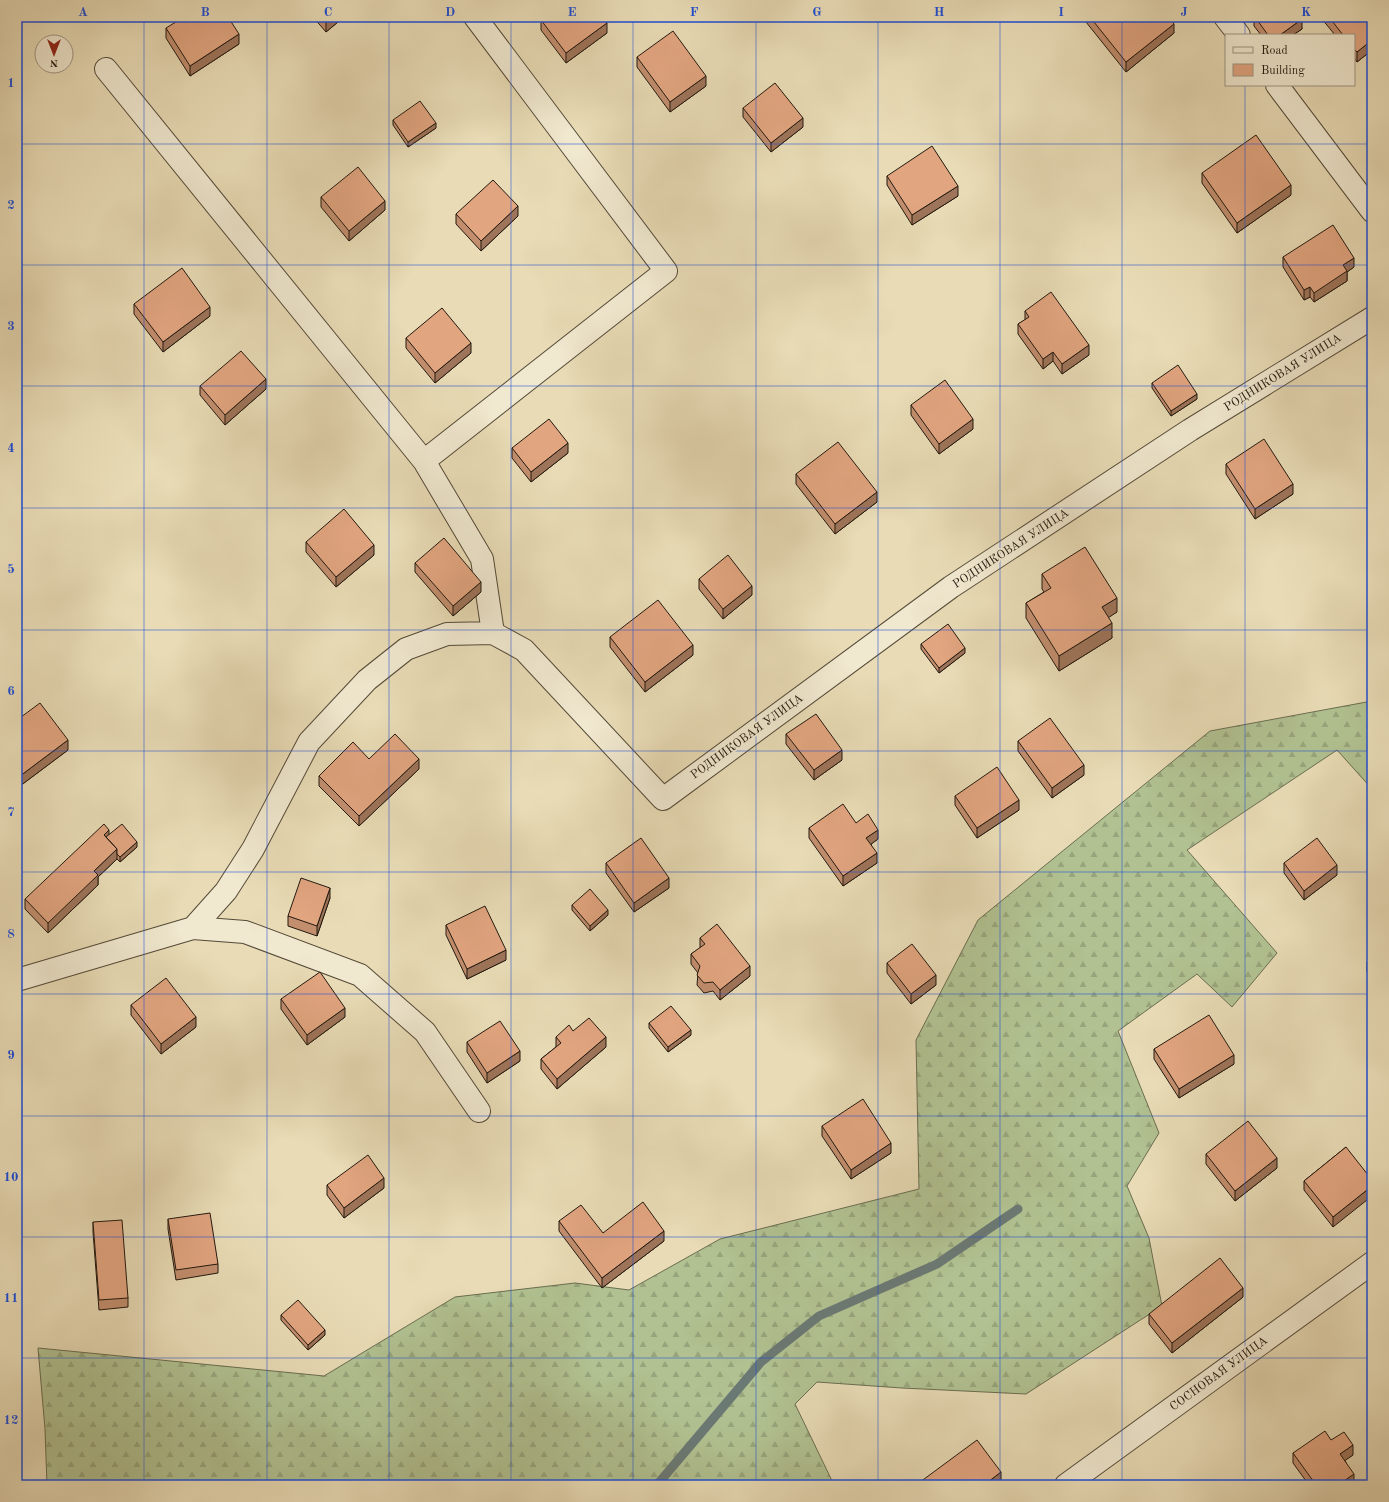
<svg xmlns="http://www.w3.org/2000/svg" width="1389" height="1502" font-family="'Old Standard TT',serif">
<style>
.forest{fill:url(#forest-firs);stroke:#6a6d50}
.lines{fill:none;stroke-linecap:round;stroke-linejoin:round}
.stream{stroke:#6b7974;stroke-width:9}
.street-casing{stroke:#544a38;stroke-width:24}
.street{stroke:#f0e8cf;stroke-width:22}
.wall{fill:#c28e6e;stroke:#23190f}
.shaded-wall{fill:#9e745a;stroke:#23190f}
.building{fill:#e1a580;stroke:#23190f}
.grid{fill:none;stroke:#1d4ed8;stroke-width:1;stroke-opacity:0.55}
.labels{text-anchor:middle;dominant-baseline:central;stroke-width:3.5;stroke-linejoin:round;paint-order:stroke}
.street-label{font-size:12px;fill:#23190f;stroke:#f0e8cf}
.neatline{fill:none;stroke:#1d4ed8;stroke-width:1.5}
.grid-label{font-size:13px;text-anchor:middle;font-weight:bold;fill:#1d4ed8}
</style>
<defs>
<pattern id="forest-firs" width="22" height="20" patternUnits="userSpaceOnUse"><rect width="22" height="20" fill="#b1c191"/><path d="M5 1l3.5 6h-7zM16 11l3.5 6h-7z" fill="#98a57c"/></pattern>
</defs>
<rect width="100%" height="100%" fill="#e8dbb5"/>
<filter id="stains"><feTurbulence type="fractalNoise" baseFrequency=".005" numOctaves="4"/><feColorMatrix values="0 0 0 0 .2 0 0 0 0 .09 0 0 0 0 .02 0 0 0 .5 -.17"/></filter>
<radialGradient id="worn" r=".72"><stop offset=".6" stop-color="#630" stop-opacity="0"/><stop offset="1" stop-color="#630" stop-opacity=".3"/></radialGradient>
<path class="forest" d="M1372,701v88l-35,-39 -150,100 90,103 -45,54 -35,-33 -79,57 41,102 -32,53 22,52 13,68 -136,88 -124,-6 -85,-6 -22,22 39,81h-787l-2,-56 -7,-81 286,28 131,-79 120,-14 54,7 91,-51 199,-50 -3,-149 62,-120 232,-189z"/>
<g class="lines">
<path class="stream" d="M657,1485l104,-123 58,-46 118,-52 81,-55"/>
<g class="street-casing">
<path id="street" d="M475,17l191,254 -242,190 58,98 11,74
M1225,17l14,18
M106,69l318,392
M1277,85l95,126
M193,928l52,4 115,43 65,57 54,79
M17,980l176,-52 33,-37 27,-42 56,-107 58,-62 39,-31 41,-15 46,-1 31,17 139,149 288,-212 239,-157 182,-112
M1066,1485l306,-222"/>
</g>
<use href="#street" class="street"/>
</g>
<path class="wall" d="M313,17h31l-18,15z
M1082,17h87l5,16 -48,39z
M1254,17h46l2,12 -9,6h-32l-7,-9z
M1322,17h50v33l-15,12 -3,-4v-23h-19l-13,-16z
M541,20l66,13 -41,30 -25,-33z
M166,28l73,16 -49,32 -24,-38z
M637,57l69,29 -36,26 -33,-45z
M743,108l60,19 -32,25 -28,-35z
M393,120l43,8 -28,19 -15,-22z
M1202,173l89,22 -54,38 -35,-50z
M887,176l71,20 -46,29 -25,-40z
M321,197l64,13 -36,31 -28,-34z
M456,214l62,2 -37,35 -25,-27z
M1283,257l71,10 -7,5v9l-33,21 -4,-5 -6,3 -21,-33z
M134,304l76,12 -47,36 -29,-38z
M1025,311l64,44 -27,19 -9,-13 -10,8 -25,-35v-10l7,-4z
M406,338l65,15 -36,30 -29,-35z
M1152,383l45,16 -26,17 -19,-28z
M200,386l66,3 -41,36 -25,-30z
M911,405l62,24 -34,25 -28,-39z
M512,448l56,5 -37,29 -19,-24z
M1226,464l67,30 -38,25 -29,-45z
M796,474l81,28 -42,32 -39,-50z
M306,542l68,13 -38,32 -30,-35z
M415,563l66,29 -28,24 -38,-44z
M1042,574l75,38 -9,5 4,21 -53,33 -33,-53v-15l18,-11 -2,-3z
M699,579l53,16 -29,24 -24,-30z
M610,637l83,18 -48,37 -35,-45z
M921,644l44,9 -26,20 -18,-24z
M17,720l51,30 -48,36 -3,-3z
M786,734l56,26 -28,20 -28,-36z
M1018,741l66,34 -32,23 -34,-47z
M369,759l50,10 -60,57 -40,-40v-10z
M955,796l64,14 -42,28 -22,-33z
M856,823l22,16 -7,5 6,19 -34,23 -34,-48v-10z
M109,835l28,12 -17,15 -3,-3 -19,18v8l-50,48 -23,-24v-10z
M606,863l63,25 -35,24 -28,-39z
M1284,863l53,12 -33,25 -20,-27z
M330,898l-13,38 -29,-10v-10z
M572,905l36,10 -18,16 -18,-21z
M446,925l60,35 -39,19 -21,-44z
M700,938l50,38 -30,24 -7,-9 -9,2 -7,-8 1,-12 -7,-9v-10l9,-6z
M1372,960v22l-5,-10v-10z
M887,963l49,22 -25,19 -24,-31z
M281,999l64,18 -38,28 -26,-36z
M131,1005l65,22 -35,27 -30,-39z
M649,1023l42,12 -23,17 -19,-24z
M573,1031l33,16 -49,42 -16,-20v-10l15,-12v-10z
M467,1042l53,19 -33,22 -20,-31z
M1154,1049l80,15 -55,34 -25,-39z
M822,1126l69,27 -40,26 -29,-43z
M1346,1147l-13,80 -29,-37v-9z
M1206,1154l71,14 -42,33 -29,-37z
M327,1185l57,3 -40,30 -17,-23z
M168,1219l50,45v9l-42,7 -8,-51z
M559,1221l44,12 61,8 -62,47 -43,-57z
M93,1222l35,76v9l-29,3 -6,-78z
M1243,1297l-71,56 -23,-29v-10z
M281,1315l44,20 -17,15 -27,-30z
M1331,1440l22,15 -8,5 9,24 -1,1h-44l-16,-22v-10z"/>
<path class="shaded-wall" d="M326,17h18l-18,15z
M1302,19v10l-9,6h-13z
M607,23v10l-41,30v-10z
M1174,24v9l-48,39v-10z
M239,34v10l-49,32v-10z
M1372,40v10l-15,12v-10z
M706,76v10l-36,26v-10z
M803,118v9l-32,25v-9z
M436,123v5l-28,19v-5z
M1291,185v10l-54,38v-10z
M958,186v10l-46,29v-10z
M385,201v9l-36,31v-10z
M518,206v10l-37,35v-10z
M1354,258v9l-7,5v9l-33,21v-9l29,-28z
M1310,287v10l-6,3v-10z
M210,307v9l-47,36v-10z
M471,343v10l-36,30v-10z
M1089,345v10l-27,19v-10z
M1053,352v9l-10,8v-10z
M266,379v10l-41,36v-10z
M1197,394v5l-26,17v-5z
M973,419v10l-34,25v-10z
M568,443v10l-37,29v-10z
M1293,484v10l-38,25v-10z
M877,492v10l-42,32v-10z
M374,545v10l-38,32v-10z
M481,582v10l-28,24v-10z
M752,586v9l-29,24v-10z
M1117,598v14l-15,10v-15z
M1112,623v15l-53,33v-15z
M693,645v10l-48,37v-10z
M965,648v5l-26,20v-5z
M68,740v10l-48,36v-10z
M842,750v10l-28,20v-10z
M419,759v10l-60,57v-10z
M1084,765v10l-32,23v-10z
M1019,800v10l-42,28v-10z
M109,830v10l-5,-5z
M878,830v9l-12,9v-10z
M137,842v5l-17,15v-5z
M117,849v10l-19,18v8l-50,48v-10l46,-52z
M877,853v10l-34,23v-10z
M1337,865v10l-33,25v-9z
M669,878v10l-35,24v-9z
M330,888v10l-13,38v-10z
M608,910v5l-18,16v-5z
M506,950v10l-39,19v-10z
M750,966v10l-30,24v-10z
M936,975v10l-25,19v-10z
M345,1008v9l-38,28v-10z
M196,1017v10l-35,27v-10z
M691,1030v5l-23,17v-5z
M606,1037v10l-49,42v-10z
M520,1051v10l-33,22v-10z
M1234,1055v9l-55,34v-9z
M891,1143v10l-40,26v-9z
M1277,1158v10l-42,33v-10z
M384,1178v10l-40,30v-10z
M1372,1186v10l-39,31v-10z
M664,1231v10l-62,47v-10z
M1243,1288v9l-71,56v-10z
M325,1330v5l-17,15v-5z
M1353,1445v10l-13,9v-10z
M1001,1472v10l-4,3h-13z
M1354,1474v10l-1,1h-15z"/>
<path class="building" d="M184,17h44l11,17 -49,32 -24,-38z
M545,17h58l4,6 -41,30 -25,-33z
M1090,17h79l5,7 -48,38z
M1255,17h45l2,2 -22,16h-12z
M1329,17h43v23l-15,12 -3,-3v-14h-11z
M673,31l33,45 -36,26 -33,-45z
M775,83l28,35 -32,25 -28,-35z
M420,101l16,22 -28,19 -15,-22z
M1256,135l35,50 -54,38 -35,-50z
M932,146l26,40 -46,29 -25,-39z
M358,167l27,34 -36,30 -28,-34z
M493,180l25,26 -37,35 -25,-27z
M1333,225l21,33 -11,7 4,6 -33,22 -4,-6 -6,3 -21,-33z
M182,268l28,39 -47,35 -29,-38z
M1051,292l38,53 -27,19 -9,-12 -10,7 -25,-35 11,-7 -4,-6z
M442,308l29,35 -36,30 -29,-35z
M241,351l25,28 -41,36 -25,-29z
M1178,365l19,29 -26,17 -19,-28z
M945,380l28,39 -34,25 -28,-39z
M549,419l19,24 -37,29 -19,-24z
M1264,439l29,45 -38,25 -29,-45z
M838,442l39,50 -42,32 -39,-50z
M344,509l30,36 -38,32 -30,-35z
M444,538l37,44 -28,24 -38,-43z
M1085,547l32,51 -15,9 10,16 -53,33 -33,-53 25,-15 -9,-14z
M728,555l24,31 -29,23 -24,-30z
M658,600l35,45 -48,37 -35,-45z
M948,624l17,24 -26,20 -18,-24z
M40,703l28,37 -48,36 -3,-3v-53z
M816,714l26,36 -28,20 -28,-36z
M1050,718l34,47 -32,23 -34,-47z
M395,734l24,25 -60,57 -40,-40 34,-34 16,17z
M997,767l22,33 -42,28 -22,-32z
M843,804l13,19 12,-9 10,16 -12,8 11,15 -34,23 -34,-48z
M104,824l5,6 -5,5 13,14 -23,22 4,4 -50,48 -23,-24z
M122,824l15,18 -17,15 -3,-3v-5l-11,-12z
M641,838l28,40 -35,25 -28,-40z
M1317,838l20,27 -33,26 -20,-28z
M301,878l29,10 -13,38 -29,-10z
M590,889l18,21 -18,16 -18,-21z
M485,906l21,44 -39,19 -21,-44z
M717,924l33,42 -30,24 -7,-8 -9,1 -7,-8 3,-9 -9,-12 14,-10 -5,-6z
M912,944l24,31 -25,19 -24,-31z
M1372,960v12l-5,-10z
M320,972l25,36 -38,27 -26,-36z
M166,978l30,39 -35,27 -30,-39z
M671,1006l20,24 -23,17 -19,-24z
M1209,1015l25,40 -55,34 -25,-40z
M589,1018l17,19 -49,42 -16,-20 20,-16 -5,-6 13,-12 4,6z
M500,1021l20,30 -33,22 -20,-31z
M863,1099l28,44 -40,27 -29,-44z
M1248,1121l29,37 -42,33 -29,-37z
M1346,1147l26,33v6l-39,31 -29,-36z
M368,1155l16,23 -40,30 -17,-23z
M643,1202l21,29 -62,47 -43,-57 22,-16 22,28z
M210,1213l8,51 -42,6 -8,-51z
M122,1220l6,78 -29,2 -6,-78z
M1220,1258l23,30 -71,55 -23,-29z
M298,1300l27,30 -17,15 -27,-30z
M1325,1431l6,9 13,-8 9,13 -13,9 14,20 -16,11h-22l-23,-32z
M977,1440l24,32 -17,13h-68z"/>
<path class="grid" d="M144,17v1468M267,17v1468M389,17v1468M511,17v1468M633,17v1468M756,17v1468M878,17v1468M1000,17v1468M1122,17v1468M1245,17v18M1245,85v1400M17,144h1355M17,265h1355M17,386h1355M17,508h1355M17,630h1355M17,751h1355M17,872h1355M17,994h1355M17,1116h1355M17,1237h1355M17,1358h1355"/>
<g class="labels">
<g class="street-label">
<text transform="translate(1283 373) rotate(-32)">РОДНИКОВАЯ УЛИЦА</text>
<text transform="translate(1011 549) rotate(-33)">РОДНИКОВАЯ УЛИЦА</text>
<text transform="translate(747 737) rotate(-36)">РОДНИКОВАЯ УЛИЦА</text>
<text transform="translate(1219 1374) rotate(-36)">СОСНОВАЯ УЛИЦА</text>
</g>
</g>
<rect width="1389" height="1502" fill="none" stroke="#e8dbb5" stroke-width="44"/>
<rect x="1225" y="34" width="130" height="52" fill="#f0e8cf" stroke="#9e9582"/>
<rect x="1233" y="47" width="20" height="6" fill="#f0e8cf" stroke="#9e9582"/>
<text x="1261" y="54" font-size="12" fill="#23190f">Road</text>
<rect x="1233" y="64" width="20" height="12" fill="#e1a580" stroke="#9e9582"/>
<text x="1261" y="74" font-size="12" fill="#23190f">Building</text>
<g transform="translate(54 54) rotate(180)"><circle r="19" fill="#f0e8cf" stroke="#9e9582"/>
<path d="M0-3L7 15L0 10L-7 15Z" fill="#8f2418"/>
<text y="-6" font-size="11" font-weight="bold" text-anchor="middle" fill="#23190f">N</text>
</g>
<rect x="22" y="22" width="1345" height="1458" class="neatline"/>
<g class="grid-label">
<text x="83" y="16">A</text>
<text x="205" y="16">B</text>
<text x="328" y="16">C</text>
<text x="450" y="16">D</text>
<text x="572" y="16">E</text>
<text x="694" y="16">F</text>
<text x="817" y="16">G</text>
<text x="939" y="16">H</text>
<text x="1061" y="16">I</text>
<text x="1184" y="16">J</text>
<text x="1306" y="16">K</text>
<text x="11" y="87">1</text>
<text x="11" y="209">2</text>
<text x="11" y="330">3</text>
<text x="11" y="452">4</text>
<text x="11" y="573">5</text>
<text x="11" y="695">6</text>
<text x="11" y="816">7</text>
<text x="11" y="938">8</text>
<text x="11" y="1059">9</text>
<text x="11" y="1181">10</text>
<text x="11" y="1302">11</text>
<text x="11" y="1424">12</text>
</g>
<rect width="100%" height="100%" filter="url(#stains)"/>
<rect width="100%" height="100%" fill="url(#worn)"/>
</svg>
